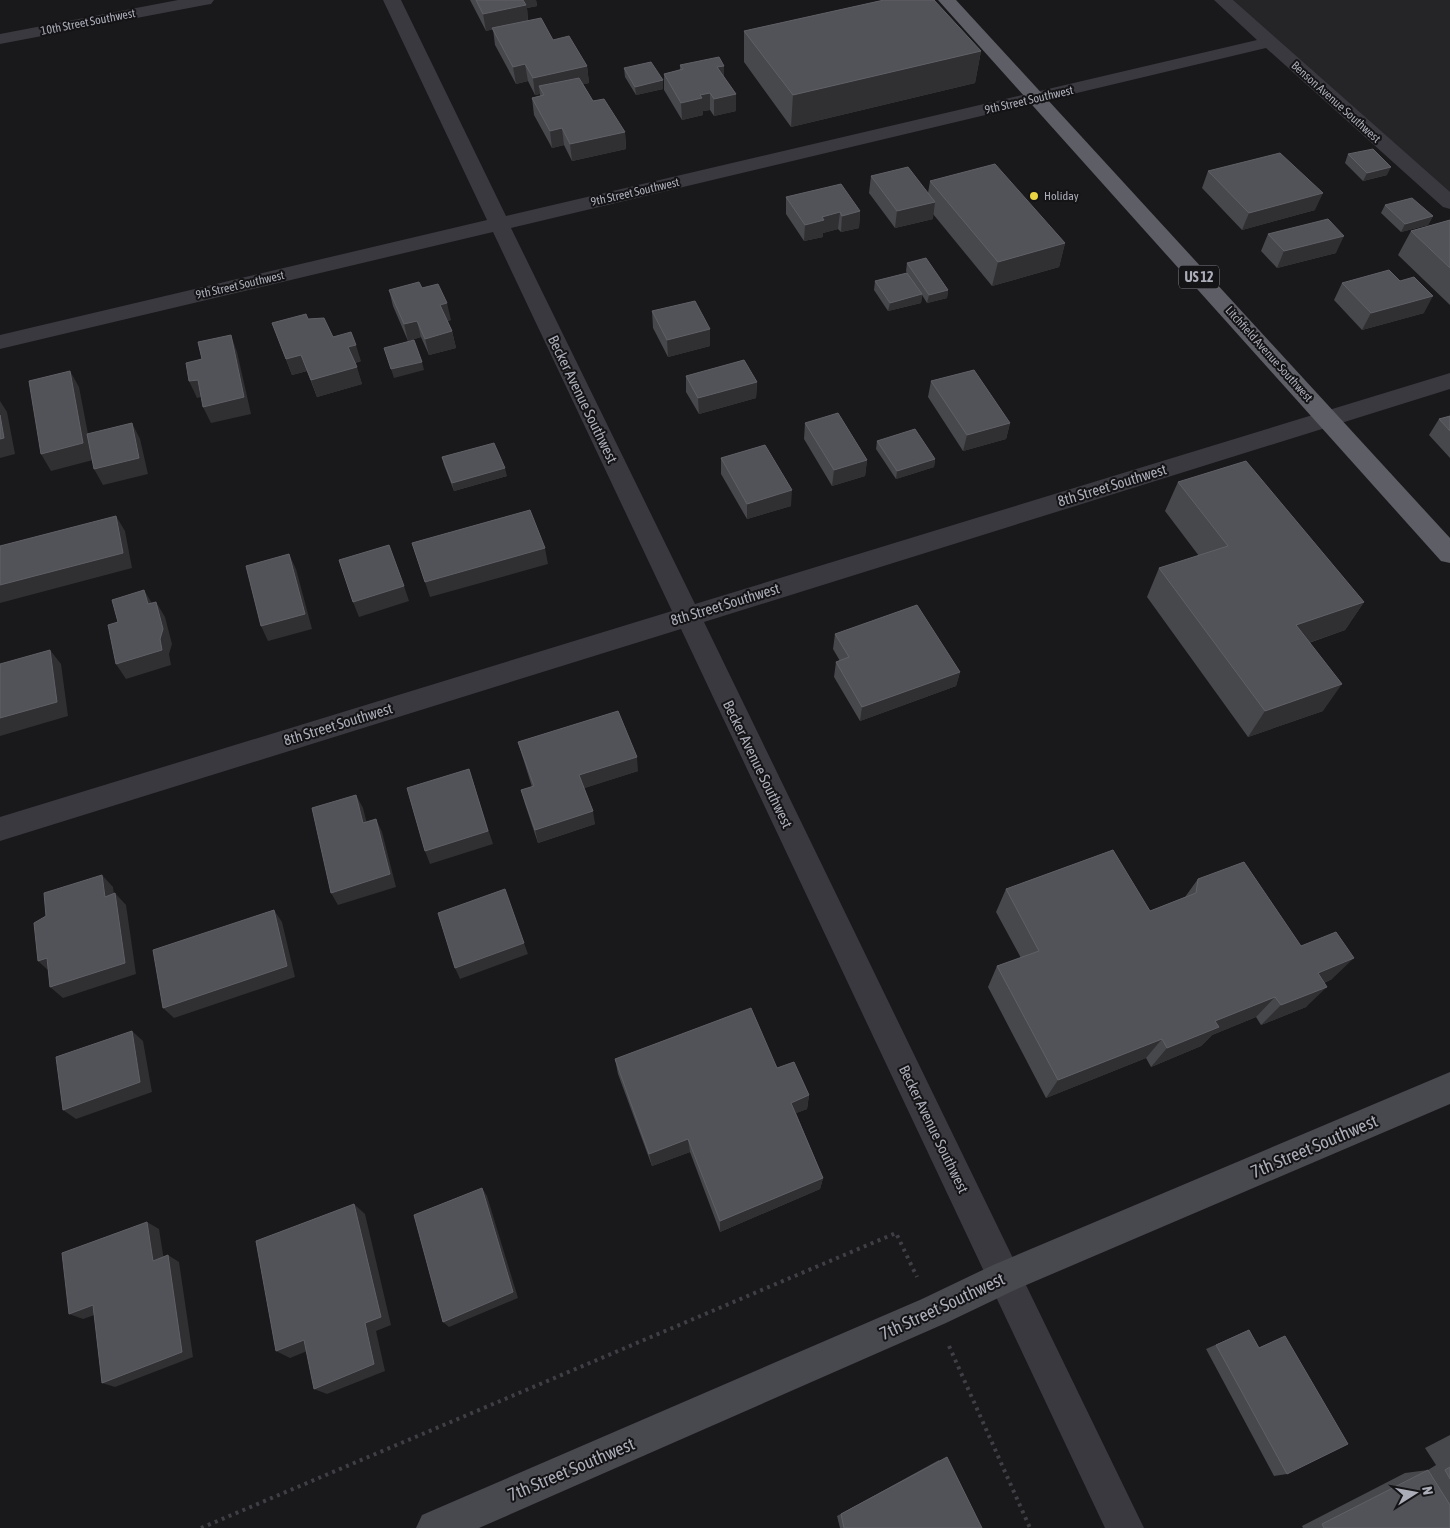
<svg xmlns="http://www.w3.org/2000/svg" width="1450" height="1528" font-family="'Asap Condensed',sans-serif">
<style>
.built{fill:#252427}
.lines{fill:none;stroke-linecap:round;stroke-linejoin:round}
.path{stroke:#3f4046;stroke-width:4;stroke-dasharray:3 4.5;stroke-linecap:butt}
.minor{fill:#3a393f;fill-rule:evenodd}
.tertiary{fill:#3a393f;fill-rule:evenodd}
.secondary{fill:#48484f;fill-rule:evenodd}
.trunk{fill:#5e5e67;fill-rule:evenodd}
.wall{fill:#47484c}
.shaded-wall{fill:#303033}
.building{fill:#525358;stroke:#606167}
.poi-dot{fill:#e8d343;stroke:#141315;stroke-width:2}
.labels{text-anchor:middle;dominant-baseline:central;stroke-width:4;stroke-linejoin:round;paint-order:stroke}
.far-street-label{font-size:12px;fill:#abadb9;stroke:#141315}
.far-poi-label{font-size:12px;fill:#abadb9;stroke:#141315;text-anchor:start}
.shield{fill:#141315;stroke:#7e7f88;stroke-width:1}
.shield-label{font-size:14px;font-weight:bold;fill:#abadb9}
.street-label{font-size:15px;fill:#abadb9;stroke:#141315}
.near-street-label{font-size:18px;fill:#abadb9;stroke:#141315}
</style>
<rect width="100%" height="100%" fill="#19181a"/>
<path class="built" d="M1218,0h232v201z"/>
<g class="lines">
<path class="path" d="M949,1346l81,182
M201,1528l695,-295 21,44"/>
<path class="minor" d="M383,0h18l105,216 751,-176 -43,-40h19l217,192v17l-7,-2 -177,-159 -755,180 184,376 755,-231v16l-746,233 440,906h-39l-424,-899 -681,212v-24l672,-206 -179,-379 -493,117v-14l487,-115z"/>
<path class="tertiary" d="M178,0h36l-3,4 -6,1 -205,39v-10z"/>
<path class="secondary" d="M1450,1072v32l-433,185 -71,34 -467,205h-63l6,-13 500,-216 71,-34z"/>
<path class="trunk" d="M938,0h18l494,538v25l-9,-2z"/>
</g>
<path class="wall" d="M470,0h66l1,6 -10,2 1,13 59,45 2,17 -6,1 10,17 32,31 1,17 -54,12 -8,-16 -12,3 -18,-33 -2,-17 8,-2v-2l-5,1 -7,-14 -12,3 -21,-39 -2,-16 -7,2z
M744,31l237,20 -6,32 -184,44 -47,-65z
M680,65l44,1v11l12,17v17l-22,5 -4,-6 -7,1v4l-21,5 -18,-30v-16l16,-4z
M624,68l39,12v9l-27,6 -11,-18z
M1348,154l39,21 -24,6 -18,-18z
M1208,171l107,39 -73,20 -40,-42z
M871,176l57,17 2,-12 135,62 -6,24 -67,19 -59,-72v5l-38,9 -26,-35z
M786,197l74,14 -1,17 -18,4 -3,-3 -15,4v4l-19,4 -18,-27z
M1385,205l48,11 -5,9 -27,7 -20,-19z
M1450,220v85l-52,-50 13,-24z
M1268,234l68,19 -59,15 -16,-17z
M907,263l41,27 -1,8 -20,5 -5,-8 -1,8 -33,8 -14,-21 1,-9 32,-8 -1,-2z
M1400,281l24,32 -62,17 -28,-30 8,-17z
M422,288l29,32 -4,1 5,10 4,17 -27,7 -8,-18 -13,4 -15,-35 -4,-16z
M652,311l58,18v17l-42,11 -15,-29z
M308,319l25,18 28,24 -6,2 7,21 -45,13 -10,-26 -15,4 -20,-52z
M686,376l71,6 -1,16 -57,16 -13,-22z
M931,381l79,42 -4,16 -43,12 -35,-54z
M1450,416v42l-21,-23 10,-16z
M805,423l62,37 -2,16 -33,10 -28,-47z
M877,441l58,18 -1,8 -38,12 -20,-30z
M442,457l65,19 -53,15 -10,-26z
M721,458l70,48 -44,13 -26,-45z
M1178,482l186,120 -19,28 -36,13 14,68 -75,26 -101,-140 12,-29 40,-12 -34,-45z
M835,634l125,38 -4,14 -96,35 -26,-44 2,-15 4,-1 -7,-12z
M518,742l120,29 -54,17 11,36 -57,19 -13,-39 -4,-14 11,-3 -10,-32z
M1198,879l103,67 31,33 -8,4 -18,24 -45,18 -5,-8 -44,18 -11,11 -50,21 -5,-9 -100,40 -58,-111 9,-21 24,-8 -25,-46 10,-23 144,22 35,-14z
M615,1059l162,9 32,27 -2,14 -11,4 27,65 -3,11 -100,43 -30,-80 -38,14 -34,-92z
M1249,1330l9,18 27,-12 2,138 -13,2 -68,-127z
M1450,1435v93h-147l-1,-2 103,-53 23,-3 8,-5 -11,-17z
M939,1460l43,68h-142l-3,-12z"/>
<path class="shaded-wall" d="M520,0h16l1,6 -10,2 1,14 -42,9 -3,-17z
M981,51l-6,32 -184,44 2,-32z
M525,64l3,17 -12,3 -3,-17z
M587,66l2,17 -46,10 -4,-7 1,8 -5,1 -2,-17z
M724,66v17l-7,-16z
M663,80v9l-27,6 -1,-8z
M710,93v17l-7,1v4l-21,5 -1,-17 19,-8z
M736,94v17l-22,5v-17z
M562,128l2,17 -12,3 -2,-17z
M625,132l1,17 -54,12 -2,-17z
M1391,167l-4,8 -24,6 4,-8z
M1323,193l-8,17 -73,20 7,-17z
M935,202l-2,17 -38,9 2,-17z
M860,211l-1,17 -18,4 1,-16z
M840,212l-2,17 -15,4v4l-19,4 1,-16 17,-8z
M1433,216l-5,9 -27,7 4,-8z
M1344,236l-8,17 -59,15 7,-17z
M1065,243l-6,24 -67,19 6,-24z
M948,290l-1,8 -20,5 2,-8z
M922,294l-1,9 -33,8 2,-8z
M1433,296l-9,17 -62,17 9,-17z
M447,303l4,17 -8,2 -3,-17z
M417,321l4,16 -13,4 -4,-17z
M710,329v17l-42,11 -1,-17z
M452,331l4,17 -27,7 -4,-16z
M231,335l6,17 14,62 -40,9 -8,-16z
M356,345l5,16 -8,2 -5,-16z
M301,355l6,16 -15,4 -6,-16z
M422,362l2,8 -30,8 -3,-9z
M357,367l5,17 -45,13 -6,-17z
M70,371l9,16 14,73 -42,11 -10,-17z
M198,380l7,16 -8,2 -8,-17z
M757,382l-1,16 -57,16 -1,-16z
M0,401l7,11 8,42 -15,4z
M132,423l8,16 8,35 -45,11 -9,-16z
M1010,423l-4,16 -43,12 4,-16z
M935,459l-1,8 -38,12 1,-8z
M867,460l-2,16 -33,10 2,-16z
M505,468l2,8 -53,15 -2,-8z
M792,490l-1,16 -44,13v-15z
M116,516l9,15 7,37 -132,35v-18z
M545,548l3,16 -118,33 -5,-15z
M289,554l7,15 16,60 -44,12 -7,-15z
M404,586l5,15 -50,16 -6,-15z
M144,590l9,15 -5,-1z
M156,602l9,15 7,27 -3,10 2,11 -45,14 -10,-15 44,-25z
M1364,602l-19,28 -66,23 17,-28z
M50,650l11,14 7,52 -68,20v-18z
M960,672l-4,14 -96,35 2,-14z
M1342,684l-19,27 -75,26 17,-26z
M637,757l1,14 -56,18 -3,-14z
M469,769l24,75 -63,20 -5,-13z
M356,795l7,13 7,28 -7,-13z
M593,811l2,13 -57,19 -3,-13z
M376,819l6,13 14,55 -58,18 -7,-12z
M102,875l11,12 3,22 -11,-12z
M115,893l11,12 10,69 -73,24 -13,-11z
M274,910l8,12 13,55 -121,41 -11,-10z
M524,943l4,11 -68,25 -5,-11z
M47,958l4,15 -13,-12z
M1354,958l-22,21 -35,15 21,-21z
M1327,987l-21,20 -45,18 20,-20z
M1275,997l-19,20 -44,18 -11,11 -50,21 16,-19 48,-27z
M132,1031l11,10 9,51 -76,27 -13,-9z
M1162,1039l-16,19 -100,40 12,-18z
M809,1095l-2,14 -18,7 2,-13z
M688,1139l2,13 -38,14 -3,-12z
M823,1178l-3,11 -100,43v-11z
M482,1188l5,8 31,102 -69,29 -6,-5z
M354,1204l11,10 26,111 -15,6 9,40 -58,23 -13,-5 51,-66z
M147,1222l12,7 6,38 -12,-6z
M168,1255l11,7 14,95 -78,30 -13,-4z
M93,1305l13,6 -23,8 -14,-5z
M304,1340l13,7 -27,11 -14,-7z"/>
<path class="building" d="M476,0h47l3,5 -43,9z
M884,0h50l47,51 -188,44 -49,-64z
M541,18l12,22 16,-4 18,30 -54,12 -8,-14 -12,3 -21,-39z
M719,57l5,9 -7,1 19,27 -22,5 -4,-6 -10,2 2,3 -21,5 -17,-29 19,-5 -3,-4z
M651,62l12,18 -28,7 -11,-19z
M579,78l14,23 11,-2 21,33 -55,12 -8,-16 -12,3 -18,-33 12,-3 -5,-9z
M1373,149l18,18 -24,6 -19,-19z
M1280,153l43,40 -74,20 -41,-42z
M995,164l70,79 -67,19 -68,-81z
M908,167l27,35 -38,9 -26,-35z
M841,184l19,27 -18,5 -2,-4 -18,5 2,3 -19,5 -19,-28z
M1412,198l21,18 -28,8 -20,-19z
M1328,219l16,17 -60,15 -16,-17z
M1450,220v48l-39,-37z
M926,258l22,32 -19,5 -22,-32z
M1389,270l11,11 14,-4 19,19 -62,17 -29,-30z
M907,273l15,21 -32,9 -15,-22z
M419,282l3,6 16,-4 9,19 -7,2 12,26 -27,8 -8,-18 -13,3 -15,-34z
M695,301l15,28 -43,11 -15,-29z
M306,314l2,5 16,-1 9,19 18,-5 5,13 -8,2 9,20 -46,13 -10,-25 -15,4 -14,-36z
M231,335l13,62 -41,10 -5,-27 -9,1 -3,-18 16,-4 -4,-17z
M414,340l8,22 -31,7 -7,-21z
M744,360l13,22 -59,16 -12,-22z
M974,370l36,53 -43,12 -36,-54z
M70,371l13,72 -42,11 -12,-73z
M838,413l29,47 -33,10 -29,-47z
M0,415l4,23 -4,1z
M1450,416v15l-11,-12z
M132,423l7,35 -45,11 -7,-35z
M915,429l20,30 -38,12 -20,-30z
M494,443l11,25 -53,15 -10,-26z
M765,445l27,45 -45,14 -26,-46z
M1246,461l118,141 -68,23 46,59 -77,27 -106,-143 69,-22 -50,-64z
M530,510l15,38 -120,34 -13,-39z
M116,516l7,37 -123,32v-39z
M389,545l15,41 -51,16 -14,-42z
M289,554l16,60 -44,12 -15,-60z
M144,590l4,14 8,-2 7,27 -3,10 2,11 -46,14 -8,-39 10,-3 -6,-22z
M917,605l43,67 -98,35 -26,-45 13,-5 -14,-23z
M50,650l7,52 -57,16v-54z
M618,711l19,46 -58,18 14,36 -58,19 -14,-40 13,-4 -16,-44z
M469,769l19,62 -63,20 -18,-63z
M356,795l7,28 13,-4 14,55 -59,19 -19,-85z
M1113,850l37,61 46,-18 2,-14 46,-17 57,84 35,-14 18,26 -36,15 9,14 -46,18 -6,-8 -60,24 4,6 -52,21 -5,-9 -104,41 -61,-114 42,-15 -33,-62z
M102,875l3,22 10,-4 10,70 -75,24 -3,-29 -9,3 -4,-38 12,-7 -2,-23z
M505,889l19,54 -69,25 -17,-55z
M274,910l13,56 -124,42 -10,-58z
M751,1008l26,60 17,-6 15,33 -18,8 32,75 -103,43 -32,-82 -39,15 -34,-95z
M132,1031l8,51 -77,28 -7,-53z
M482,1188l31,104 -70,30 -29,-107z
M354,1204l27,113 -16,6 9,41 -60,25 -10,-49 -28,11 -20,-110z
M147,1222l6,39 15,-6 14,97 -80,31 -9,-78 -24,9 -7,-61z
M1249,1330l10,18 26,-12 63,108 -61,30 -71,-129z
M947,1457l35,71h-138l-3,-14z
M1450,1467v12l-5,-9z
M1428,1470l22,35v23h-126l-2,-4z"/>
<circle class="poi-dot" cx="1034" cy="196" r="5"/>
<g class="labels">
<g class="far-street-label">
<text transform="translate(88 22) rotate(-11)">10th Street Southwest</text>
<text transform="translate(1029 100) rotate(-13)">9th Street Southwest</text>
<text transform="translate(1336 102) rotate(42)">Benson Avenue Southwest</text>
<text transform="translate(635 192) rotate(-13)">9th Street Southwest</text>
<text transform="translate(240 285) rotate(-13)">9th Street Southwest</text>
<text transform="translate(1269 354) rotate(48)">Litchfield Avenue Southwest</text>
</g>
<g class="far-poi-label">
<text x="1044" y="196">Holiday</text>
</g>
<rect class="shield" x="1179" y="265.5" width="40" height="23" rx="4"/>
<g class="shield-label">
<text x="1199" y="277">US 12</text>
</g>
<g class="street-label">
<text transform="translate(583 399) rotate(64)">Becker Avenue Southwest</text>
<text transform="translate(1112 485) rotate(-17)">8th Street Southwest</text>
<text transform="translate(725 604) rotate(-17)">8th Street Southwest</text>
<text transform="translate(338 724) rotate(-17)">8th Street Southwest</text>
<text transform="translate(758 764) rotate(64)">Becker Avenue Southwest</text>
<text transform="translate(934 1129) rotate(64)">Becker Avenue Southwest</text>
</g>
<g class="near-street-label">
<text transform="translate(1314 1146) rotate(-23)">7th Street Southwest</text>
<text transform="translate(942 1306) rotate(-25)">7th Street Southwest</text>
<text transform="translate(571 1469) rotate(-23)">7th Street Southwest</text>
</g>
</g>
<g transform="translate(1415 1493) rotate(79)" stroke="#141315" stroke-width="4" paint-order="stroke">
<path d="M0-4L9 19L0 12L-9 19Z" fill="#abadb9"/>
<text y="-8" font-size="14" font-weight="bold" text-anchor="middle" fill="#abadb9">N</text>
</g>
</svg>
